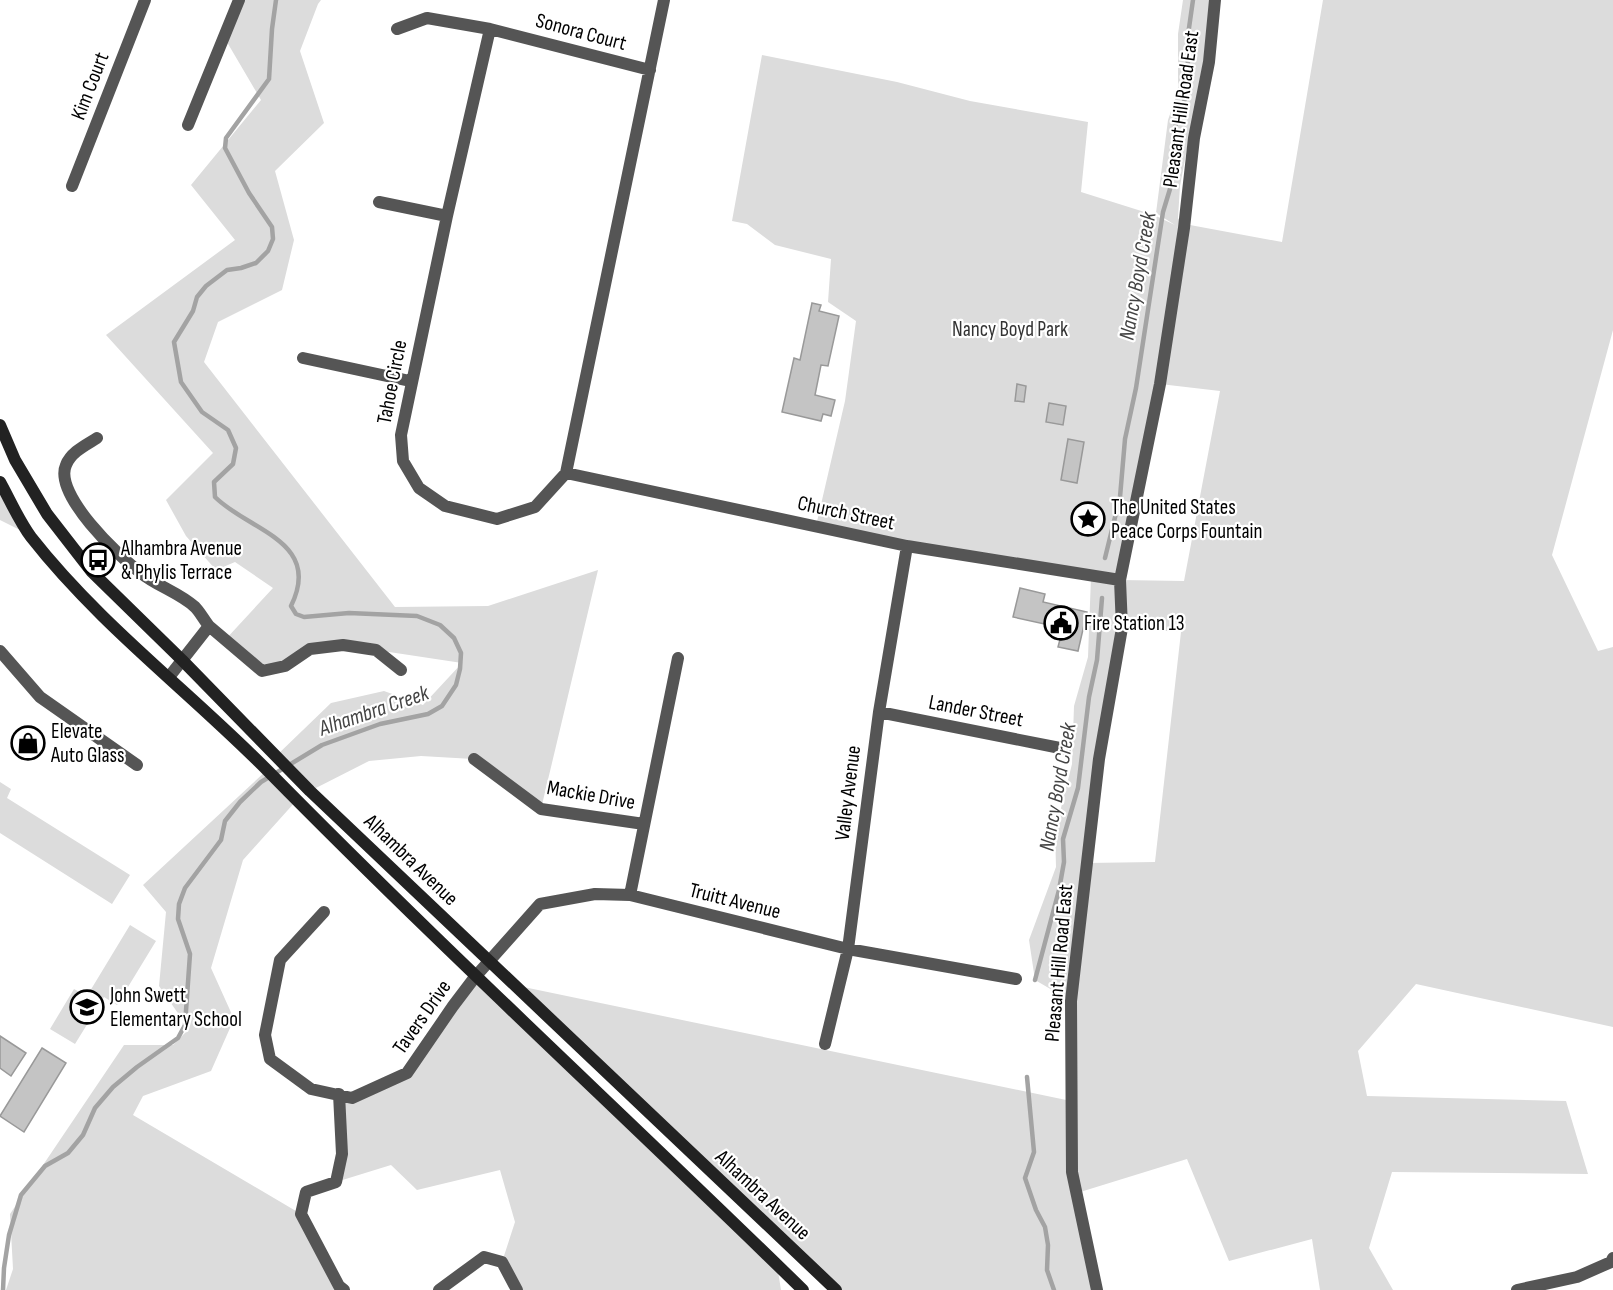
<svg xmlns="http://www.w3.org/2000/svg" width="1613" height="1290" font-family="'Sofia Sans Condensed',sans-serif">
<style>
.green{fill:#dcdcdc;fill-rule:evenodd}
.lines{fill:none;stroke-linecap:round;stroke-linejoin:round}
.stream{stroke:#a3a3a3;stroke-width:4.5}
.building{fill:#c4c4c4;stroke:#999;stroke-width:1.5}
.minor{stroke:#555;stroke-width:12}
.secondary{stroke:#222;stroke-width:12}
.labels{text-anchor:middle;dominant-baseline:central;stroke-width:4.5;stroke-linejoin:round;paint-order:stroke}
.street-label{font-size:21px;fill:#000;stroke:#fff}
.park-label{font-size:21px;fill:#333;stroke:#fff}
.poi-label{font-size:21px;fill:#000;stroke:#fff;text-anchor:start}
.water-label{font-size:22px;font-style:italic;fill:#444;stroke:#fff}
</style>
<rect width="100%" height="100%" fill="#fff"/>
<path class="green" d="M239,0h82l-3,4 -18,47 24,72 -49,48 19,69 -12,50 -64,32 -14,40 191,245 93,-1 110,-36 -57,239 -68,-50 -52,-3 -52,5 -59,30 -35,-34 56,-54 53,-12 39,14 39,-42 -86,-13 -66,-1 -48,22 -37,-31 48,-52 -38,-26 -19,8 -30,-34 -20,-36 47,-47 -107,-118 129,-95 -44,-55 70,-85 -37,-63z
M1183,0h32l-35,186 -2,32 6,10 6,-3 92,17 41,-242h290v330l-61,225 46,96 15,-4v380l-197,-43 -58,67 9,45 199,5 22,73 -196,-2 -23,76 24,42h-73l-8,-51 -83,22 -42,-102 -110,34 20,97h-261l-322,-305 557,116v-100l-36,-21 -6,-40 27,-73 -1,-35 17,-68 2,-58 14,-49 3,-80 -275,-51 29,-125 11,-80 -28,-19 3,-43 -56,-14 -28,-21 -15,-3 30,-166 135,27 73,19 118,21 -7,70 73,23 21,10 -19,-12 12,-93 10,-29v-57zM1160,384l60,7 -36,190 -64,-1zM1122,628l59,4 -26,230 -68,1z
M0,482l30,53 -30,-15z
M267,770l29,31 -53,59 -32,108 23,51 -23,52 -68,25 -10,19 168,99 43,76h-338l7,-21 -3,-55 114,-169h49l16,-16 -30,-43 7,-74 -23,-27z
M0,782l11,7 -4,9 123,77 -18,29 -112,-71z
M130,925l26,16 -39,64 -13,-8 -29,47 -25,-15 24,-40 13,7z
M475,977l302,288 4,25h-264l-15,-28 13,-40 -15,-52 -83,20 -26,-25 -55,17 3,-88 13,3 55,-24z"/>
<g class="lines">
<path class="stream" d="M1105,558l15,-61 5,-58 11,-51 27,-176 7,-23 6,-68 11,-27 2,-18 -2,-22 1,-19 5,-35
M1035,980l24,-90 5,-28 -1,-23 15,-51 11,-91 8,-37 5,-62
M1027,1077l7,75 -9,26 11,32 9,17 3,18 -1,25 7,20
M3,1290l1,-22 5,-33 12,-40 24,-29 23,-13 15,-18 12,-27 18,-21 24,-20 41,-29 7,-13 5,-71 -12,-35 1,-15 6,-16 36,-48 4,-19 15,-19 21,-20 61,-37 58,-21 48,-10 14,-8 14,-21 4,-16 1,-16 -7,-15 -14,-13 -23,-9 -68,-3 -45,4 -8,-3 -5,-8c32,-65 -42,-75 -76,-109l-1,-15 19,-18 3,-16 -8,-18 -26,-18 -21,-30 -7,-40 19,-31 4,-14 9,-11 21,-16 14,-2 15,-5 12,-12 5,-12 -1,-12 -23,-34 -24,-45 1,-10 43,-59 3,-50 4,-29"/>
</g>
<path class="building" d="M812,303l9,2 -2,6 20,5 -11,50 -7,-1 -6,30 20,5 -4,16 -8,-2 -2,7 -39,-9 12,-54 6,2z
M1017,384l9,2 -2,16 -9,-1z
M1049,403l17,3 -3,19 -17,-3z
M1068,439l16,3 -7,41 -16,-3z
M1020,588l25,6 -2,8 44,10 -9,39 -20,-4 5,-19 -50,-11z
M0,1036l26,17 -15,23 -11,-8z
M42,1048l24,15 -42,69 -24,-16z"/>
<g class="lines">
<path class="minor" d="M397,29l30,-11 63,11 160,41
M490,29l-43,187 -46,219 2,26 16,27 26,18 52,13 38,-12 31,-34 98,-473
M188,125l51,-125
M72,186l73,-186
M379,202l68,14
M303,358l107,23
M97,438c-11,7 -26,14 -31,27 -13,29 53,92 75,108 16,13 39,20 54,34 5,5 9,13 14,19l-40,51
M566,473l341,73 213,34
M209,626l53,45 23,-5 25,-17 33,-4 33,5 25,20
M0,651l40,46 97,68
M879,712l186,37
M474,759l67,50 103,15
M630,895l48,-237
M324,912l-44,48 -15,75 5,24 41,30 41,9 55,-25 46,-67 22,-29 65,-73 55,-10 35,1 218,54 168,30
M825,1044l23,-95 31,-237 28,-166
M339,1094l3,60 -6,28 -30,10 -5,22 38,72 5,4
M439,1290l45,-33 18,5 15,28
M1097,1290l-25,-118 -1,-171 28,-242 23,-131 -2,-48 40,-196 24,-156 10,-90 15,-76 6,-62
M1517,1290l60,-13 34,-15 2,-4"/>
<path class="secondary" d="M0,425l15,35 32,54 45,58 90,88 128,131 526,499
M0,482c10,18 19,39 31,55 69,88 159,155 237,234 174,177 357,345 535,519"/>
</g>
<defs>
<g id="sight-ring" transform="scale(1.725)"><circle r="9.5" fill="#fff" stroke="#000" stroke-width="1.5"/><path d="M0-6L1.8-2.2L6-1.7L2.9 1.2L3.7 5.4L0 3.3L-3.7 5.4L-2.9 1.2L-6-1.7L-1.8-2.2Z" fill="#000"/></g>
<g id="bus-ring" transform="scale(1.725)"><circle r="9.5" fill="#fff" stroke="#000" stroke-width="1.5"/><path d="M-5-6H5V4H4V6H2V4H-2V6H-4V4H-5ZM-3.5-4V0h7V-4ZM-3.5 1.2v1.5H-2V1.2ZM2 1.2v1.5H3.5V1.2Z" fill="#000"/></g>
<g id="civic-ring" transform="scale(1.725)"><circle r="9.5" fill="#fff" stroke="#000" stroke-width="1.5"/><path d="M-.6-6.5H3V-4.5H.6V-3L4-1V1h2V6H-6V1h2V-1L-.6-3ZM-1.2 2.5V6h2.4V2.5Z" fill="#000"/></g>
<g id="shop-ring" transform="scale(1.725)"><circle r="9.5" fill="#fff" stroke="#000" stroke-width="1.5"/><path d="M-5-2.5h2.3a2.7 3.5 0 0 1 5.4 0H5L5.5 6h-11ZM-1.5-2.5h3a1.5 2.3 0 0 0-3 0Z" fill="#000"/></g>
<g id="school-ring" transform="scale(1.725)"><circle r="9.5" fill="#fff" stroke="#000" stroke-width="1.5"/><path d="M0-5L7-2L0 1L-7-2ZM-4 1L0 2.5L4 1V4Q0 6-4 4Z" fill="#000"/></g>
</defs>
<g fill-rule="evenodd">
<use href="#sight-ring" x="1088" y="519"/>
<use href="#bus-ring" x="98" y="560"/>
<use href="#civic-ring" x="1061" y="623"/>
<use href="#shop-ring" x="28" y="743"/>
<use href="#school-ring" x="87" y="1007"/>
</g>
<g class="labels">
<g class="street-label">
<text transform="translate(581 32) rotate(15)">Sonora Court</text>
<text transform="translate(90 86) rotate(-69)">Kim Court</text>
<text transform="translate(1181 109) rotate(-82)">Pleasant Hill Road East</text>
<text transform="translate(392 382) rotate(-79)">Tahoe Circle</text>
<text transform="translate(846 513) rotate(12)">Church Street</text>
<text transform="translate(976 711) rotate(11)">Lander Street</text>
<text transform="translate(848 793) rotate(-83)">Valley Avenue</text>
<text transform="translate(591 795) rotate(10)">Mackie Drive</text>
<text transform="translate(411 860) rotate(44)">Alhambra Avenue</text>
<text transform="translate(735 901) rotate(14)">Truitt Avenue</text>
<text transform="translate(1059 963) rotate(-85)">Pleasant Hill Road East</text>
<text transform="translate(422 1017) rotate(-55)">Tavers Drive</text>
<text transform="translate(763 1195) rotate(43)">Alhambra Avenue</text>
</g>
<g class="park-label">
<text x="1010" y="329">Nancy Boyd Park</text>
</g>
<g class="poi-label">
<text x="1111" y="507">The United States<tspan x="1111" dy="24">Peace Corps Fountain</tspan></text>
<text x="121" y="548">Alhambra Avenue<tspan x="121" dy="24">&amp; Phylis Terrace</tspan></text>
<text x="1084" y="623">Fire Station 13</text>
<text x="51" y="731">Elevate<tspan x="51" dy="24">Auto Glass</tspan></text>
<text x="110" y="995">John Swett<tspan x="110" dy="24">Elementary School</tspan></text>
</g>
<g class="water-label">
<text transform="translate(1138 276) rotate(-80)">Nancy Boyd Creek</text>
<text transform="translate(374 711) rotate(-19)">Alhambra Creek</text>
<text transform="translate(1058 787) rotate(-80)">Nancy Boyd Creek</text>
</g>
</g>
</svg>
